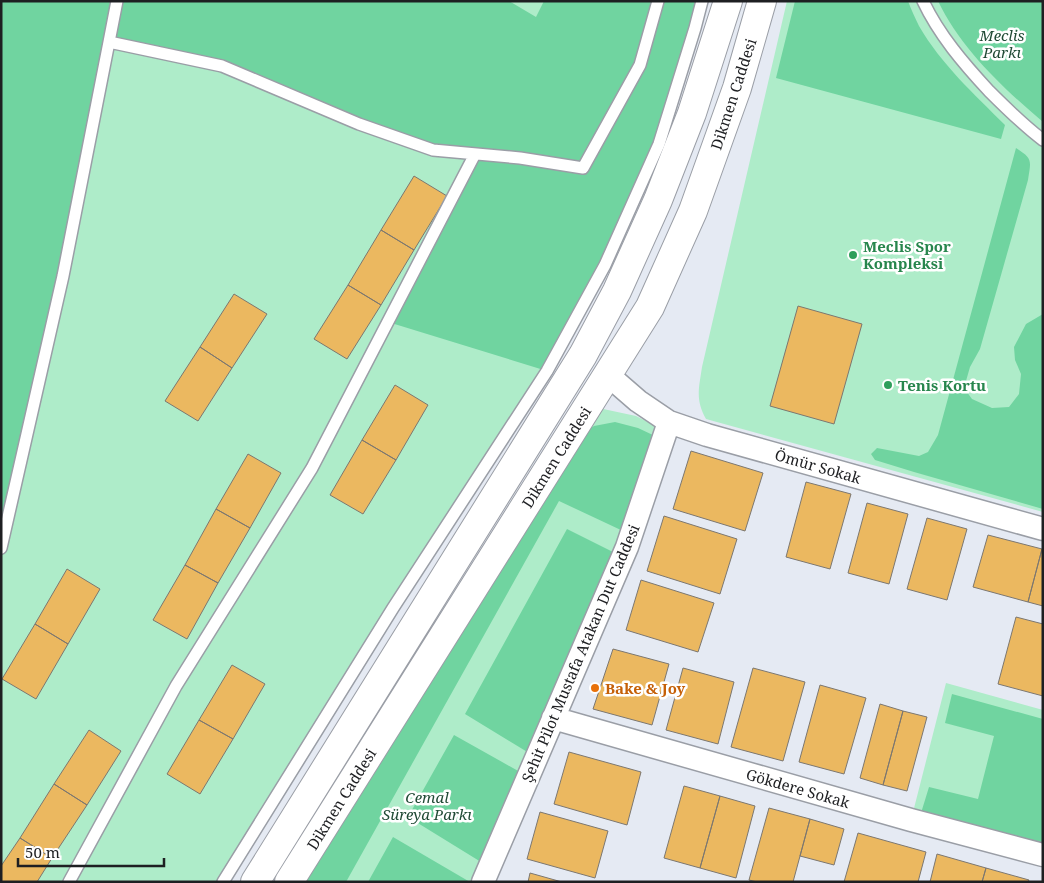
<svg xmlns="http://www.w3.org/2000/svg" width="1044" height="883" font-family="'Noto Serif',serif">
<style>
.green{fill:#aeecc9}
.forest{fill:#70d4a0}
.building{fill:#ebb860;stroke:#7c7770}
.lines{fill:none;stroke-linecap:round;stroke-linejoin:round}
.lane-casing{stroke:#9a9ea6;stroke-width:14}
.street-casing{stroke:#9a9ea6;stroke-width:25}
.secondary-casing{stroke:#9a9ea6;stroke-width:30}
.lane{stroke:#fff;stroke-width:11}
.street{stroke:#fff;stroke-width:22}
.secondary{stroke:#fff;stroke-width:28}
.leisure-dot{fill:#2e9e5b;stroke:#fff;stroke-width:2}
.food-dot{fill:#e8710a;stroke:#fff;stroke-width:2}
.labels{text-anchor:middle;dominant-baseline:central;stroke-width:5;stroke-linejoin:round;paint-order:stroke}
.park-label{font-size:15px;font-style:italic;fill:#204a35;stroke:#fff}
.street-label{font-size:15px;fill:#1e1f22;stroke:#fff}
.leisure-label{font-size:15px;font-weight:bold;fill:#27864d;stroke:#fff;text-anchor:start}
.food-label{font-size:15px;font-weight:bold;fill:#c56008;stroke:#fff;text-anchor:start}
</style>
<rect width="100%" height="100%" fill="#e5eaf3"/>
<path class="green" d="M1,1h701l-155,370 -324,511h-222z
M787,1h256v511l-337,-93c-11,-20 -7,-31 -4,-52z
M594,407l42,9 26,13 -40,114 -146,339h-187z
M946,683l97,27v145l-132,-35z"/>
<path class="forest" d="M1,1h508l27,16 8,-16h158l-43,143 -112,227 -159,-49 87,-168 -42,-4 -211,-84 -113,-24 -108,506z
M795,1h113c3,8 7,17 11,25 22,38 55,68 86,99l-4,14 -225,-61z
M938,1h105v121c-40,-34 -82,-73 -105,-121z
M1016,148c17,11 15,12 12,32l-48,169 -10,18 -6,21 8,11 20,9 17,-1 10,-13 2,-20 -6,-14 -1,-13 12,-23 17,-10v195l-129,-37 -39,-12 -4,-6 6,-6 42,8 9,-4 10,-17z
M615,422l23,6 17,8 -32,95 -64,-30 -213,381h-46l279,-446 15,-10z
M567,529l48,24 -86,200 -64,-39z
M952,694l91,25v127l-122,-33 8,-26 49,12 16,-63 -49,-13z
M454,735l66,37 -39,90 -73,-45z
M393,837l77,45h-102z"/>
<path class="building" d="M414,176l33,20 -33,54 -33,-20z
M381,230l33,20 -33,55 -33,-20z
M348,285l33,20 -34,54 -33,-20z
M234,294l33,20 -35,54 -32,-21z
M798,306l64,18 -28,100 -64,-18z
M200,347l32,21 -34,53 -33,-20z
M395,385l33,20 -32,55 -34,-20z
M362,440l34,20 -33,54 -33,-19z
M691,451l72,22 -18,58 -72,-22z
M248,454l33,19 -31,55 -34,-19z
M806,482l45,12 -21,75 -44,-12z
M867,503l41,11 -19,70 -41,-11z
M216,509l34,19 -32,55 -33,-18z
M664,516l73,23 -17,55 -73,-23z
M927,518l40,11 -20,71 -40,-11z
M988,535l54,14 -14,53 -55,-15z
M1042,549h1v57l-15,-4z
M185,565l33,18 -31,56 -34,-19z
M67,569l33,20 -32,55 -33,-20z
M641,580l73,23 -16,49 -72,-22z
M1016,617l27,7v72l-45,-12z
M35,624l33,20 -32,55 -34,-20z
M613,649l56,15 -17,61 -59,-16z
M232,665l33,19 -32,55 -34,-19z
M683,668l51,14 -16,62 -52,-14z
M753,668l52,14 -22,79 -52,-14z
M820,685l46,13 -22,76 -45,-12z
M880,704l23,7 -20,74 -23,-7z
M903,711l24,6 -20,74 -24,-6z
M199,720l34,19 -33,55 -33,-20z
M89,730l32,21 -34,54 -33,-21z
M569,752l72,20 -14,53 -73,-21z
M54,784l33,21 -35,53 -32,-20z
M684,786l36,10 -20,72 -36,-10z
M720,796l35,10 -19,72 -36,-10z
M769,808l41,11 -17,63h-36l-8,-2z
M540,812l68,19 -13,47 -68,-19z
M810,819l34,10 -10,36 -34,-9z
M858,833l68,19 -8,30h-74z
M20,838l32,20 -15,24h-36v-16z
M937,854l49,14 -4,14h-52z
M986,868l43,12 -1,2h-46z
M530,873l32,9h-34z"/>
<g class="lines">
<g class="lane-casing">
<path id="lane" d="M923,1c16,34 41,63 66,90 17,17 35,35 54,49
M109,42l8,-41
M1,548l62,-272 46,-234 113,24 137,58 74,26 87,8 63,10 57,-103 18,-64
M69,882l107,-196 136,-218 163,-314
M223,882l170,-274 154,-237 58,-106 54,-121 36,-116 7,-27"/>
</g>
<g class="street-casing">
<path id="street" d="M608,375l30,26 31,21 38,13 336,94
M553,718l358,102 132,35
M483,882l144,-335 42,-125"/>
</g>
<g class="secondary-casing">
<path id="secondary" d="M255,882l328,-527 34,-64 41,-91 34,-87 36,-112
M289,882l361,-575 43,-96 44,-123 25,-87"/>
</g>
<use href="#lane" class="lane"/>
<use href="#street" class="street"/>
<use href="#secondary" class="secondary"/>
</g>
<g class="leisure-dot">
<circle cx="853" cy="255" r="5"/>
<circle cx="888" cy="385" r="5"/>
</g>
<circle class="food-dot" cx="595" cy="688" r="5"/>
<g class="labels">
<g class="park-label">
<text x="1002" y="35">Meclis<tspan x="1002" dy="17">Parkı</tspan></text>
<text x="427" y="797">Cemal<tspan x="427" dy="17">Süreya Parkı</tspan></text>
</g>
<g class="street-label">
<text transform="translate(733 94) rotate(-72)">Dikmen Caddesi</text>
<text transform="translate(556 457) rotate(-58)">Dikmen Caddesi</text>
<text transform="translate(818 466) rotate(16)">Ömür Sokak</text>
<text transform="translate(580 653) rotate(-67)">Şehit Pilot Mustafa Atakan Dut Caddesi</text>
<text transform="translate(798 788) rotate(16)">Gökdere Sokak</text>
<text transform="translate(341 799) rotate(-58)">Dikmen Caddesi</text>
</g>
<g class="leisure-label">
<text x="863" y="246">Meclis Spor<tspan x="863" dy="17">Kompleksi</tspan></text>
<text x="898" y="385">Tenis Kortu</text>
</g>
<g class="food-label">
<text x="605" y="688">Bake &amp; Joy</text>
</g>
</g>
<rect width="1044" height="883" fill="none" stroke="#1e1f22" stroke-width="5"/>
<path d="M18 858v8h146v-8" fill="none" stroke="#1e1f22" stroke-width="2.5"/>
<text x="25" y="858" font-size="15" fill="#1e1f22" stroke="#ffffff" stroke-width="4" paint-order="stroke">50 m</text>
</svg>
